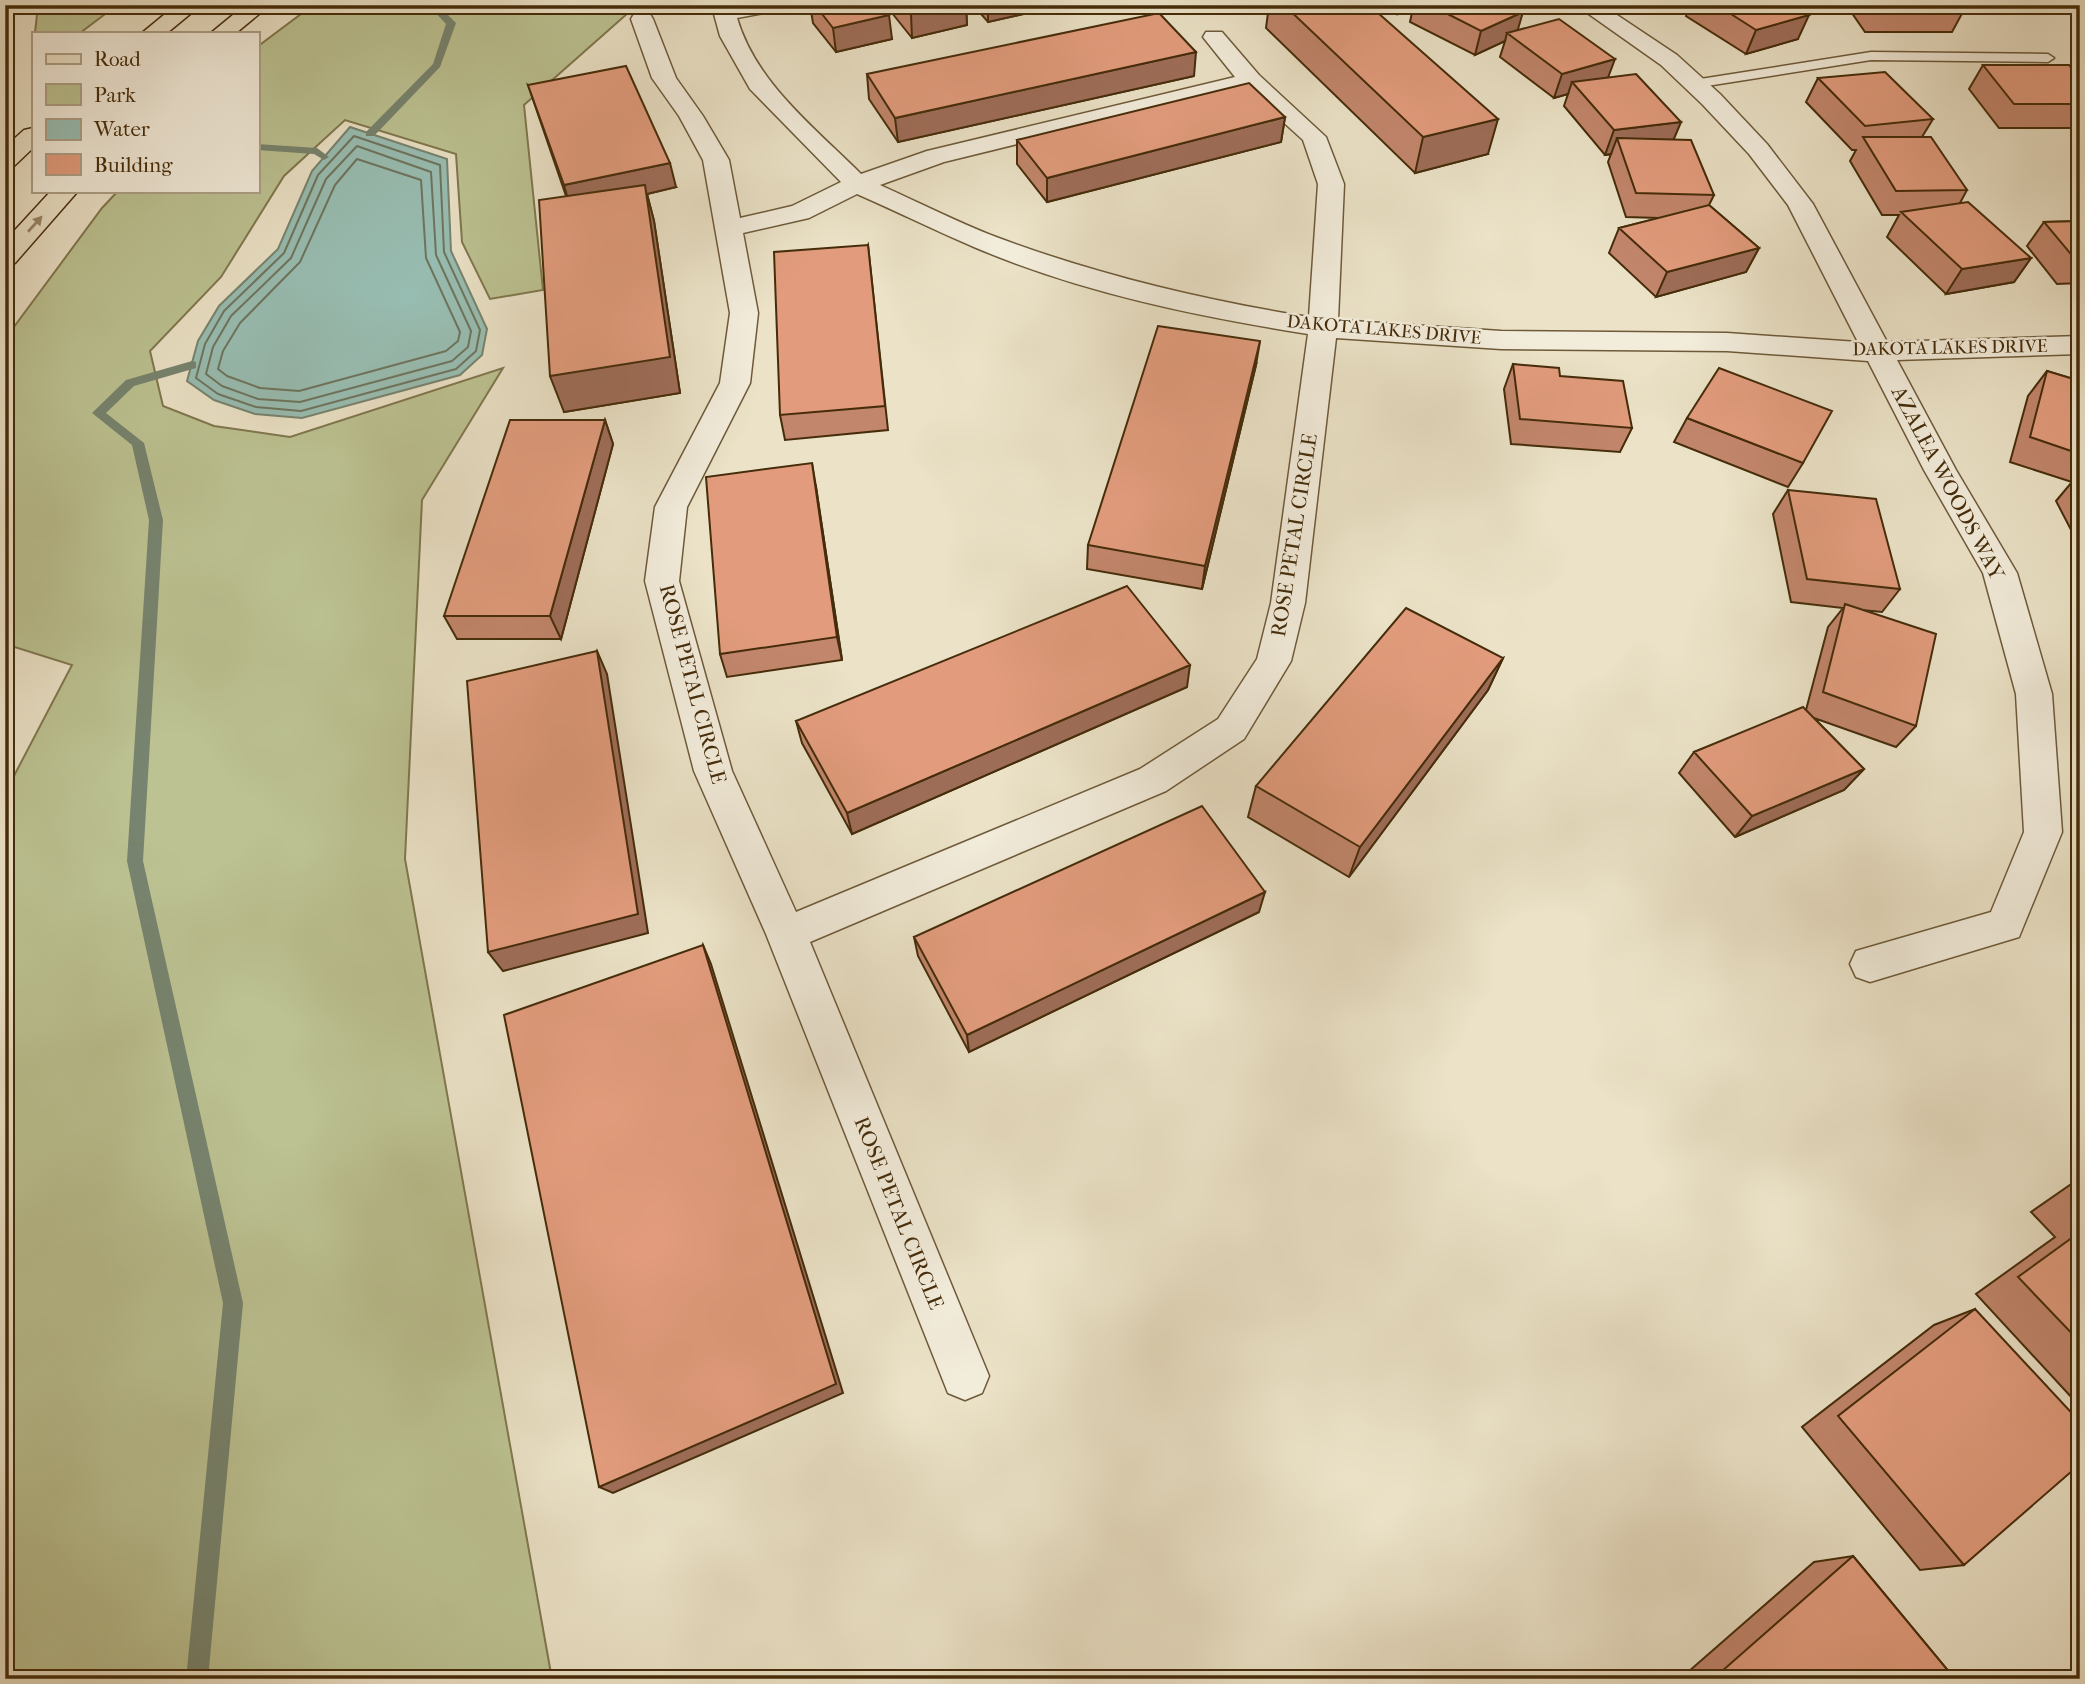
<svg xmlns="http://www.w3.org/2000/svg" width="2085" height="1684" font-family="'IM FELL French Canon',serif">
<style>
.green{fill:#bcc292;stroke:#80774e;stroke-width:2}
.water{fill:#98beb3;stroke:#77846f;stroke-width:2}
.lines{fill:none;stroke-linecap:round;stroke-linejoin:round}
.shore{stroke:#6e755e;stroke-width:2}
.stream{fill:#77846f;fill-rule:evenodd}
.lane-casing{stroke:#6e5a39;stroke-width:3}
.street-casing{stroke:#6e5a39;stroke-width:3}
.primary-casing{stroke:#452c0a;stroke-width:3}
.lane{fill:#f2ecdb;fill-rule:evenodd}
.street{fill:#f2ecdb;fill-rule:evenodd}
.primary{fill:#ebe2c7;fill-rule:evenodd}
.wall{fill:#c2866c;stroke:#452c0a;stroke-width:2}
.shaded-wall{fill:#9e6d58;stroke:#452c0a;stroke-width:2}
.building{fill:#e29c7d;stroke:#452c0a;stroke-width:2}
.oneway{fill:#988768}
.labels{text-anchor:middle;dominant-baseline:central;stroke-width:5;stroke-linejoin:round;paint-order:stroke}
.far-street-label{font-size:18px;fill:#452c0a;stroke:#f2ecdb}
.street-label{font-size:21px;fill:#452c0a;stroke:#f2ecdb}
</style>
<rect width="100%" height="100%" fill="#ebe2c7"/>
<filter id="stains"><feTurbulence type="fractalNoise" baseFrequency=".00286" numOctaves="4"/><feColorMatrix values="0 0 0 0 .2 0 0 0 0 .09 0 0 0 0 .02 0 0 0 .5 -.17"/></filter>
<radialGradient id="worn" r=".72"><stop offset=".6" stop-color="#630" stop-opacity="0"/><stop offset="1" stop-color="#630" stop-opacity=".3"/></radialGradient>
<path class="green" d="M38,5h79l-37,28h-45z
M313,5h324l-113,100 19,185 -53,9 -28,-57 -6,-88 -111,-34 -61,56 -63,101 -71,74 13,55 51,20 76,11 213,-69 -81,132 -17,359 147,820h-547v-886l67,-128 -67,-21v-305l97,-131 16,-17h139v-144z"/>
<path class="water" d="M350,127l97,32 4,92 36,78 -5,26 -22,20 -158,43 -47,-4 -41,-14 -27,-19 11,-40 21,-35 59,-57 34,-78z"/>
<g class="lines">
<path class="shore" d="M354,136l86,29 4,87 36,78 -4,21 -20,18 -155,42 -45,-4 -38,-13 -22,-16 9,-34 19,-33 60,-58 34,-78z
M357,146l74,26 5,83 35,76 -3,16 -16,14 -152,41 -42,-3 -36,-13 -16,-12 7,-27 18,-31 60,-58 35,-79z
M357,159l64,21 5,78 34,74 -2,9 -12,10 -147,40 -39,-3 -33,-12 -9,-7 5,-18 17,-28 60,-61 35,-77z"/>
<path class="stream" d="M428,5h10l18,18 -16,44 -66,69h-8v-4l67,-68 13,-40z
M257,144l60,4 12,9 -5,3 -10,-6 -57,-4z
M192,361l4,1v6l-62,18 -28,27 38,30 19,77 -20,341 100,442 -35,376h-22l37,-376 -96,-442 22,-341 -17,-75 -40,-32 34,-33z"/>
<g class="lane-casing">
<path id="lane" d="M1871,52l177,2 6,4 -6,4 -177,-2 -177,28 -6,-4 6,-4z"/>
</g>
<g class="street-casing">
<path id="street" d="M708,5h75l-3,5 -43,8c19,65 78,110 124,156l66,-23 308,-74 -32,-40 3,-5h16l37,43 67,62 18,47 -6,136 163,11 226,2 131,9 -70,-137 -39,-51 -47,-50 -41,-39 -85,-60h26l75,50 43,39 47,50 46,60 74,138 193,-6v18l-183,6 59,110 61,103 35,121 10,138 -43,105 -149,45 -14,-5 -6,-13 6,-13 135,-39 33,-80 -8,-138 -33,-121 -59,-103 -56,-109 -141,-10 -226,-2 -165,-11 -31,265 -14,58 -47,78 -78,52 -356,151 179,434 -7,17 -17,7 -17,-7 -182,-459 -72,-163 -49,-190 10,-74 65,-124 10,-70 -27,-153 -24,-44 -27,-38 -21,-59 3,-5h16l3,5 23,59 27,38 26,44 11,58 52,-12 49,-24 -91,-93 -30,-53 -6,-22zM1246,88l57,52 15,44 -9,133c-107,-17 -211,-42 -313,-80 -39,-15 -78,-35 -116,-52l64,-23zM857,194c39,17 77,36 117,53 105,45 221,69 334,87l-37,269 -14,56 -39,60 -78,50 -344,143 -64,-141 -53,-190 8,-74 63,-124 8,-70 -15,-80 66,-15z"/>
</g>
<g class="primary-casing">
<path id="primary" d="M176,5h25l-34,28h-25z
M245,5h25l-34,28h-25z
M33,128v20l-19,18 -9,3v-22l19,-17z
M51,191h27l-63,72 -10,2v-24z"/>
</g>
<use href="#lane" class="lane"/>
<use href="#street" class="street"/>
<use href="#primary" class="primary"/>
</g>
<path class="wall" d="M810,5h71l11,34 -56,13 -23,-29z
M888,5h78l1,20 -55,13 -24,-30z
M973,5h68v5l-53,12z
M1269,5h100l119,149 -73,19 -149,-145z
M1383,5h126l9,25 90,47 65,62 41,56 -5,10 50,43 -13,24 -90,25 -47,-44 10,-25 40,-10 -33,-1 -18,-55 3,-8 -6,1 -41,-49 4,-12 -14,4 -54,-41 5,-16 -30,14 -65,-33 3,-14 -15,6z
M1690,5h102l6,34 -52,15 -60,-38z
M1962,5l3,3 -13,24h-87l-18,-26z
M1983,65l97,12v51h-81l-30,-39z
M867,74l327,2 -296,66 -29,-43z
M1818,78l115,41 -11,18 45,53 -7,13 71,55 -17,24 -68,12 -59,-57 12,-22h-17l-32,-54 6,-11h-4l-46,-48z
M528,85l148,102 -29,7 7,27 26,172 -116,19 2,-216z
M1285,117l-4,25 -234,60 -30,-38v-24z
M2080,221v62l-23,1 -30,-38 17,-24z
M868,245l20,185 -103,10 -5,-25z
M1513,364l47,12 72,52 -12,24 -109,-8 -7,-55z
M1256,365l-54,224 -115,-20 1,-24z
M2047,371l33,10v166l-24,-46 16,-19 -62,-20 18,-66z
M1687,418l116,45 -15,24 -114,-45z
M605,420l8,24 -52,195h-104l-13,-23z
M816,487l26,173 -115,17 -7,-23z
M1788,490l112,99 -18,23 -21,-2 55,116 -20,21 -82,-29 50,51 -20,21 -109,47 -56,-64 15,-21 112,-42 22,-83 15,-19 -52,-6 -18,-88z
M1503,658l-15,32 -139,187 -101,-60 8,-31z
M1187,687l-335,147 -50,-91 -6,-22z
M1259,912l-290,140 -51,-96 -4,-19z
M2080,1178v220l-6,2 -98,-106 79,-57 -24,-25z
M1975,1309l-11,256 -44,5 -118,-143 132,-102z
M1853,1556l102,123h-275l134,-117z"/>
<path class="shaded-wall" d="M948,5h18l1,20 -55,13 -1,-24z
M988,5h53v5l-53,12z
M1400,5h14l-1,3 -15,6z
M1523,12l-7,24 -9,-3 -2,8 -30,14 6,-24z
M889,15l3,24 -56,13 -3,-24z
M1809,15l-11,24 -52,15 10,-24z
M1196,52l-2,24 -296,66 -3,-24z
M1615,59l-9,24 -34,-1 -4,12 -14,4 8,-24z
M1285,117l-4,25 -234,60v-24z
M1498,119l-10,35 -73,19 8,-36z
M1681,122l-10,24 -54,-8 -6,16 -6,1 9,-25z
M670,163l6,24 -29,7 7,27 26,172 -116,19 -14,-36 21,-166 -7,-25z
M1759,248l-13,24 -90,25 11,-25z
M2031,258l-17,24 -68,12 16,-25z
M1260,341l-4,24 -54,224 3,-23z
M605,420l8,24 -52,195 -11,-23z
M812,463l4,24 26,173 -5,-23z
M597,651l10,23 41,259 -145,38 -15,-19z
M1503,658l-15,32 -139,187 11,-30z
M1190,665l-3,22 -335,147 -5,-21z
M1864,769l-20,21 -109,47 17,-21z
M1265,892l-6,20 -290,140 -2,-17z
M703,945l8,19 132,429 -230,100 -14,-6z"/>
<path class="building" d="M815,5h66l8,10 -56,13z
M903,5h45l-37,9z
M1284,5h85l129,114 -75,18z
M1430,5h79l14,7 -42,19z
M1717,5h75l17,10 -53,15z
M1875,5h87l3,3h-88z
M1159,13l37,39 -301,66 -28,-44z
M1559,19l56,40 -53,15 -55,-41z
M1983,65h86l11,12v27h-66z
M626,66l44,97 -106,22 -36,-100z
M1885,72l48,47 -68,7 -47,-48z
M1636,74l45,48 -67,8 -42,-48z
M1249,83l36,34 -238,61 -30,-38z
M1863,137h68l36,53 -71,1z
M1617,138l74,2 23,55 -78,-2z
M645,185l25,172 -120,19 -11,-176z
M1968,202l63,56 -69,11 -61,-57z
M1709,205l50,43 -92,24 -48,-44z
M2080,221v38h-5l-31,-37z
M868,245l17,161 -105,9 -6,-163z
M1158,326l102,15 -55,225 -117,-21z
M1513,364l46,4 1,8 63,5 9,47 -112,-9z
M1719,368l113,43 -29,52 -116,-45z
M2047,371l33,10v73l-50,-17z
M510,420h95l-55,196h-106z
M812,463l25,174 -117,17 -14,-177z
M1788,490l88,9 24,90 -93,-10z
M1127,586l63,79 -343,148 -51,-92z
M1845,604l91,30 -20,92 -93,-34z
M1406,608l97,50 -143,189 -104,-61z
M597,651l41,263 -150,38 -21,-271z
M1803,707l61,62 -112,47 -58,-64z
M1202,806l63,86 -298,143 -53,-98z
M703,945l133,439 -237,103 -95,-472z
M2080,1188v9l-6,-5z
M2080,1232v110l-62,-65z
M1975,1309l105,113v42l-116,101 -126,-149z
M1853,1556l102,123h-242z"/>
<defs><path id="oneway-solid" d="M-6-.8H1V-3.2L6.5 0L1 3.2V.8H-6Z" transform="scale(1.75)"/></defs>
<use class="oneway" href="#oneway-solid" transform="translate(35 224) rotate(-48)"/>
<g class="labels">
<g class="far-street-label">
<text transform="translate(1384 330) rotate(5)">DAKOTA LAKES DRIVE</text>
<text transform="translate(1950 348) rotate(-1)">DAKOTA LAKES DRIVE</text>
</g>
<g class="street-label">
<text transform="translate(1948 483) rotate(62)">AZALEA WOODS WAY</text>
<text transform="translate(1294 535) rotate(-81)">ROSE PETAL CIRCLE</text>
<text transform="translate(693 684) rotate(75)">ROSE PETAL CIRCLE</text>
<text transform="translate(899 1213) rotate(68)">ROSE PETAL CIRCLE</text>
</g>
</g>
<rect width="2085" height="1684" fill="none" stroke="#ebe2c7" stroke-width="28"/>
<rect x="7" y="7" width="2071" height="1670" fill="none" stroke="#452c0a" stroke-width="3.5"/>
<rect x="14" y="14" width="2057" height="1656" fill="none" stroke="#452c0a" stroke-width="2"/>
<rect x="32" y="32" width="228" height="161" fill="#f2ecdb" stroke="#ad9f87" stroke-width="2"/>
<rect x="46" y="54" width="35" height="10" fill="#ebe2c7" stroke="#ad9f87" stroke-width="2"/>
<text x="94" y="66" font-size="21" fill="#452c0a">Road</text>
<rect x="46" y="84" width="35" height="21" fill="#bcc292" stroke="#ad9f87" stroke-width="2"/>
<text x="94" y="102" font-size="21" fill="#452c0a">Park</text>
<rect x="46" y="119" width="35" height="21" fill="#98beb3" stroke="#ad9f87" stroke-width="2"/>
<text x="94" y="136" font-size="21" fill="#452c0a">Water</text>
<rect x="46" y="154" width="35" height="21" fill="#e29c7d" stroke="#ad9f87" stroke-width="2"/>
<text x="94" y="172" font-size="21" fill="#452c0a">Building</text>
<rect width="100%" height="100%" filter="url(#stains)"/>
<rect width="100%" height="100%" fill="url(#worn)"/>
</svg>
